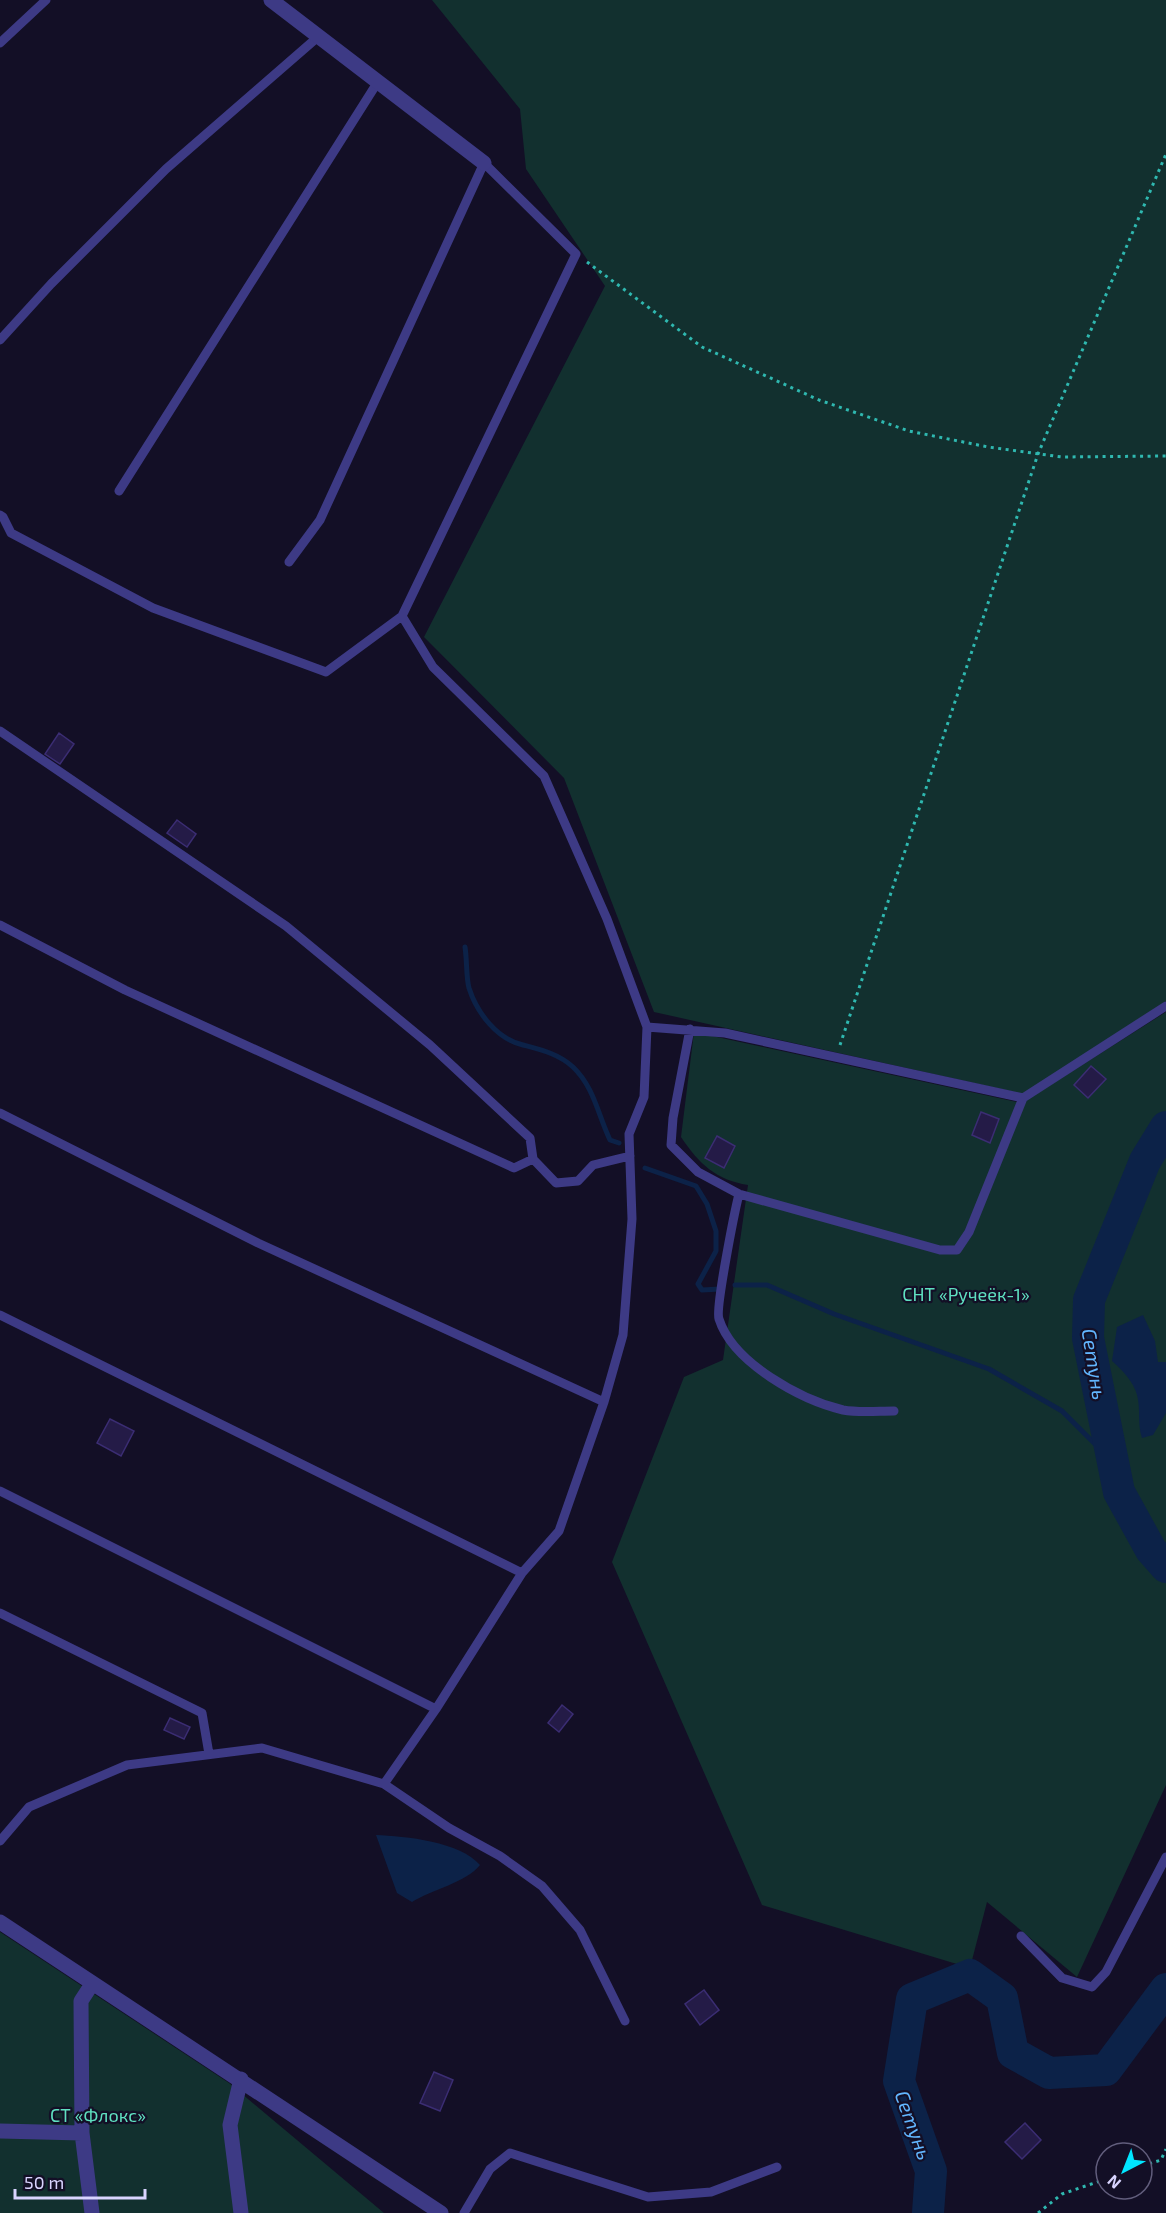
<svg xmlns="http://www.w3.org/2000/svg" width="1166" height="2213" font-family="'Exo 2',sans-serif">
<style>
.green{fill:#12302f}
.water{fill:#0c2248}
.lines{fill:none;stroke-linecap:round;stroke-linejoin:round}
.stream{stroke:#0c2248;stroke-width:5}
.river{stroke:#0c2248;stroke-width:32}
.building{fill:#241b47;stroke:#3b2d73;stroke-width:1.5}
.path{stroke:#2fb8b0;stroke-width:3;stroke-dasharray:3 4.5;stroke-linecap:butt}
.service{stroke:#3d3a85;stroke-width:9}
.minor{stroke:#3d3a85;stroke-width:15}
.labels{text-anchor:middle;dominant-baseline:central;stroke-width:4.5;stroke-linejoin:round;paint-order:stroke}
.park-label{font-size:18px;fill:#5fe0c0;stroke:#130f26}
.water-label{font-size:20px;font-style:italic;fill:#62b6ff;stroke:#130f26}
</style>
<rect width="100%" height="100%" fill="#130f26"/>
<path class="green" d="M432,0h734v1001l-142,93 -370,-82 -90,-234 -140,-141 181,-351 -79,-117 -6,-60z
M1166,1012v773l-89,192 -90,-75 -17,66 -208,-63 -150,-343 72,-185 39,-17 25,-175c-32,-5 -49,-21 -67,-48l13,-105 328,71z
M0,1932l229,151 155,130h-384z"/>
<path class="water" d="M1143,1315l12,26 3,21h8v51l-13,22 -11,3c-5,-15 -1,-28 -5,-43 -3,-13 -15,-25 -25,-34l5,-34z
M376,1835c29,1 85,7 104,30 -13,17 -49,25 -68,37l-15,-9z"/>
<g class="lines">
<path class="stream" d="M465,947c2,12 1,30 4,41 8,25 28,51 54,57 19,5 36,9 50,22 21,20 25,48 37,73l9,3
M645,1168l51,18 11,18 9,27v20l-18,33 4,6 18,-1
M735,1285h32l67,29 155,55 73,42 49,49"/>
<path class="river" d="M1166,1127l-21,34 -56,139 -1,38 31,154 32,58 15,17
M928,2213l3,-42 -32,-90 13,-82 58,-24 32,23 11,55 36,20 57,-3 60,-81"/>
</g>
<path class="building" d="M59,733l15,11 -14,20 -15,-10z
M177,820l19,14 -9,13 -20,-14z
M1091,1066l15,13 -18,19 -14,-13z
M981,1112l18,7 -9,24 -18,-8z
M717,1136l18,10 -11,22 -19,-10z
M110,1419l24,12 -13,25 -24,-13z
M562,1705l11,9 -14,18 -11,-9z
M170,1718l20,9 -6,12 -20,-9z
M704,1990l15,20 -19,15 -15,-21z
M434,2072l19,8 -13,31 -20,-8z
M1025,2123l16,17 -19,19 -17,-17z"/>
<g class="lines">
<path class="path" d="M587,262l115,85 117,53 90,31 79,16 74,10 104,-1
M840,1045l198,-591 128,-300
M1142,2166l19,-6 5,-11
M1038,2213l24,-19 44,-15"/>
<path class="service" d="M0,43l46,-43
M0,340l51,-56 115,-115 153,-133
M119,491l260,-411
M0,515l3,2 8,16 142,75 173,64 76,-56 174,-362 -92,-91 -164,357 -31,42
M0,731l286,195 144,119 100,93 3,21 -19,9 -389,-178 -125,-65
M647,1027l78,6 298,65 143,-92
M690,1029l-17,89 -2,27 27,27 41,22 201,56h17l12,-18 54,-134
M0,1113l258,130 346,159
M533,1159l23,24 22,-2 15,-16 37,-9
M739,1194c-4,16 -24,115 -20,125 14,44 82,81 124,91 16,3 35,1 51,1
M0,1315l522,258
M0,1491l436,218
M0,1613l202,100 7,41
M384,1784l52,-75 86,-136 37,-42 45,-129 19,-67 9,-116 -3,-85 15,-37 3,-70 -40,-108 -63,-143 -111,-109 -31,-51
M0,1841l29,-34 98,-42 135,-17 122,36 65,44 51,28 42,30 38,44 45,91
M1021,1936l41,42 30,9 14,-15 60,-115
M464,2213l26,-44 20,-16 138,44 63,-5 66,-25"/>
<path class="minor" d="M271,0l213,163
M0,1922l441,291
M92,1984l-11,17 1,132 10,80
M241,2079l-11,46 11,88
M0,2131l82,2"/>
</g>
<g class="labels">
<g class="park-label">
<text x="966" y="1294">СНТ «Ручеёк-1»</text>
<text x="98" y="2115">СТ «Флокс»</text>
</g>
<g class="water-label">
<text transform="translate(1095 1364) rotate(81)">Сетунь</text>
<text transform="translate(914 2125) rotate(70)">Сетунь</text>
</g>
</g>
<g transform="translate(1124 2171) rotate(222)"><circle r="28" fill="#130f26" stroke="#625e7d" stroke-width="1.5"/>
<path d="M0-4.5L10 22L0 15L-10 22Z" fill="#00e5ff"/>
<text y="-9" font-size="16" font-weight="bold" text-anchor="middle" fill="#d9d4ff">N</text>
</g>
<path d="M15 2189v9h130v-9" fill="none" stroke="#d9d4ff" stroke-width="3"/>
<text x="24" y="2189" font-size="18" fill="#d9d4ff" stroke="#130f26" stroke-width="4.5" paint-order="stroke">50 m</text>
</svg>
